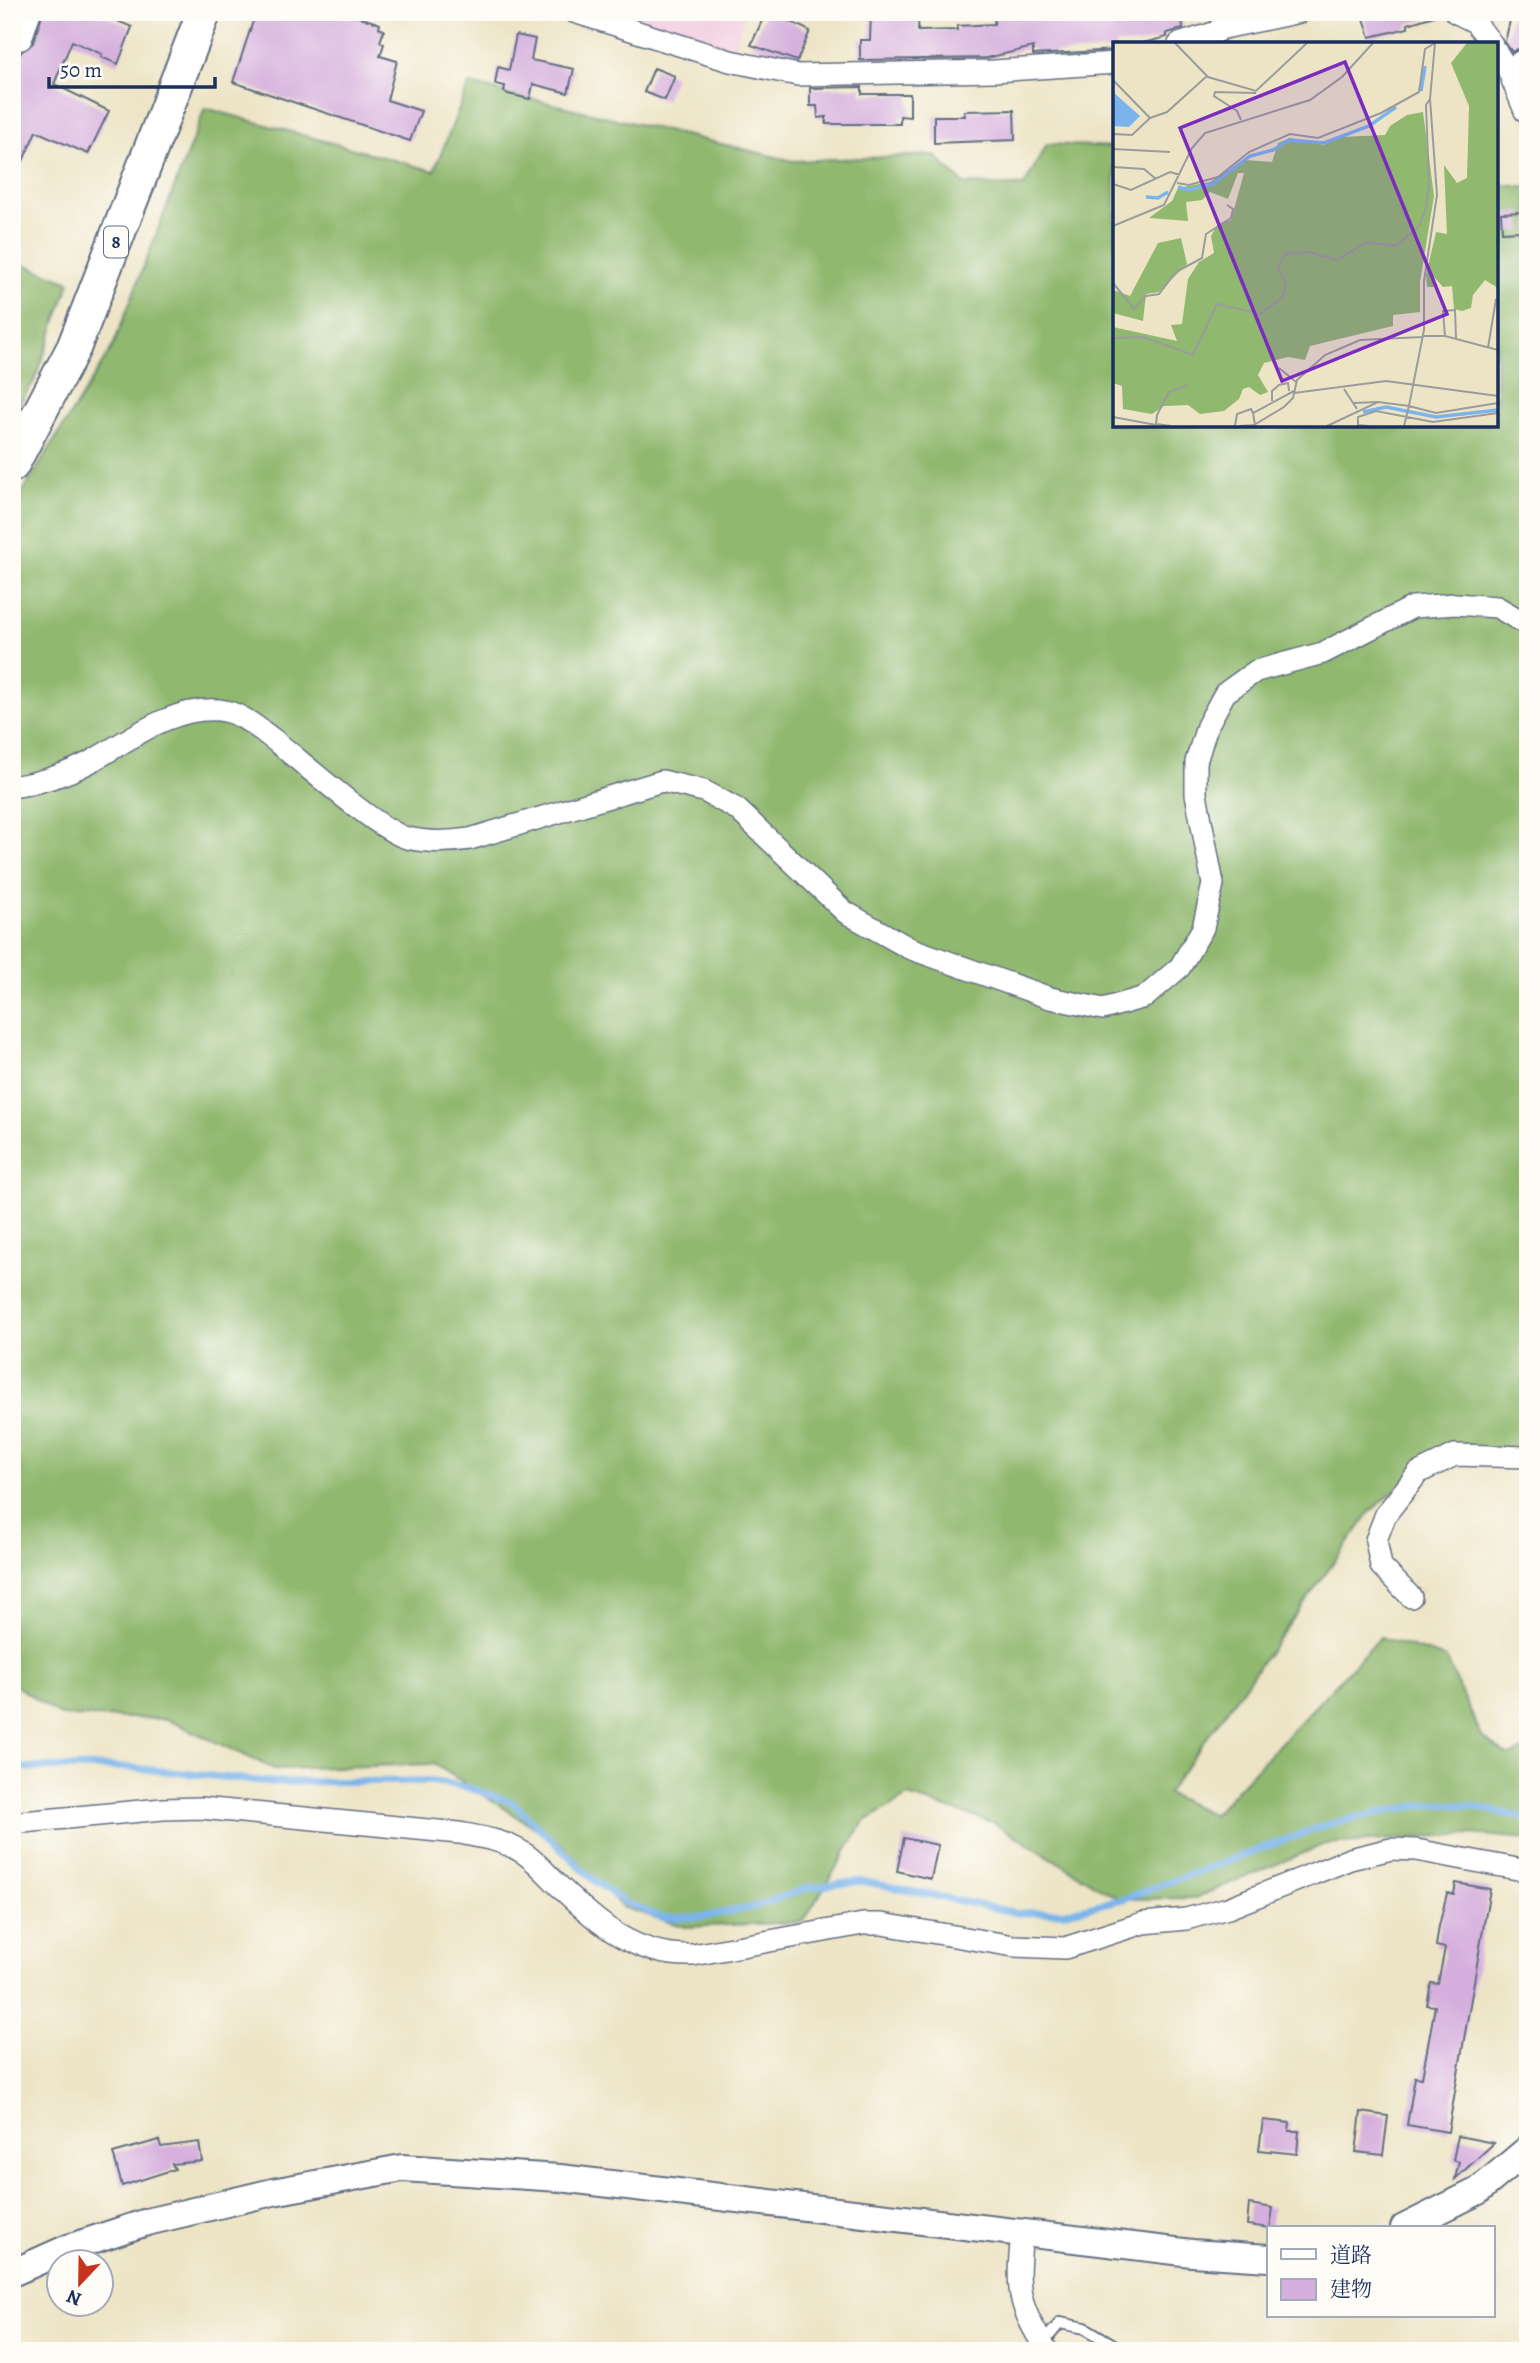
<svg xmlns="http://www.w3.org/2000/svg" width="1540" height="2363" font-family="Alegreya,'Noto Serif JP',serif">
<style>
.built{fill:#f3cfe0}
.forest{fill:#90b86e;stroke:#567466;stroke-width:2}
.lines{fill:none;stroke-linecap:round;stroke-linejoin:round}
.stream{stroke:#7ab4eb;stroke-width:7}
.building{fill:#d5afdd}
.service-casing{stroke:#646e82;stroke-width:14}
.minor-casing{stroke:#646e82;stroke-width:24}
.tertiary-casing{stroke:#646e82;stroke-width:30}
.primary-casing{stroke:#646e82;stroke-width:37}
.service{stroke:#fff;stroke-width:10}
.minor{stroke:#fff;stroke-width:21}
.tertiary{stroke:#fff;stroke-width:26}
.primary{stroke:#fff;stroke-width:33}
.labels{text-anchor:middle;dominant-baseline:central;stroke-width:5;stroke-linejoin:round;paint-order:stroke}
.shield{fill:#fdfcf7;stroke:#5f6c8c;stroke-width:2}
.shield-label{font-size:19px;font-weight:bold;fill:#1b2f5e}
.inset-river{fill:none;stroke:#7ab4eb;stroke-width:3.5}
.inset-road{fill:none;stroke:#999c9c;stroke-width:2}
.view{fill:#7b2cbf;fill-opacity:0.15;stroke:#7b2cbf;stroke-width:3.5}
.inset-edge{fill:none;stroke:#1b2f5e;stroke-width:3.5}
</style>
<rect width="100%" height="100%" fill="#fdfcf7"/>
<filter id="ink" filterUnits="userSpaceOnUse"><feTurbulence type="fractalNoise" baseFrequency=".0143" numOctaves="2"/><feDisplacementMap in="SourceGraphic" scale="14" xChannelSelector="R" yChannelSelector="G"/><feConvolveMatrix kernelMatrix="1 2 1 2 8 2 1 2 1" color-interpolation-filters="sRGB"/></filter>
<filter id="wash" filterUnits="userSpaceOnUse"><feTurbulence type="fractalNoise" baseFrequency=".00686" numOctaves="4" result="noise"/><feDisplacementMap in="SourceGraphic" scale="28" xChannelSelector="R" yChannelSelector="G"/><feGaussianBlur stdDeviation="1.57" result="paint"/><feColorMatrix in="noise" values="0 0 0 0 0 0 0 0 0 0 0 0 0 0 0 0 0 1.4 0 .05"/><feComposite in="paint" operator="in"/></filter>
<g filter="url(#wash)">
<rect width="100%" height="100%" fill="#ede4c5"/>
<path class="built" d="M602,12h144l-14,42z"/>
<path class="forest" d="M469,84l324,77 141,-6 30,29 60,2 23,-42 68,3v278h381v-241l32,4v1273l-96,-2 -61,52 -204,282 46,22 167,-178 66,21 36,79 27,19 19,-8v91l-58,-5 -145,10 -130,54 -76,1 -127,-77 -84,-26 -44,26 -61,100 -118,5 -63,-20 -61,-63 -127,-80 -160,5 -108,-50 -105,-3 -49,-33v-1174l101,-163 92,-238 229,63z
M12,260l58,22 -35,98 -23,35z"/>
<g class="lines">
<path class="stream" d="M12,1768l111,-1 147,15 160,-1 36,6 46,15 84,80 28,20 39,16 38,-1 49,-9 57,-20 55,-7 156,32 48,-1 57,-13 203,-74c37,-9 95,-24 133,-20 23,2 46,9 69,14"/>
</g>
<g id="blocks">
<path class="building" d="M43,12h53l36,15 -14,37 -17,-7 1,-3 -30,-13 -18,43 55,27 -21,43 -52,-23 -24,55v-112l9,-22 12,-9z
M256,12h88l36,12 -1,4 5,2 -4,12 4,2 -4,12 17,5 -10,39 34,11 -11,30 -177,-59z
M766,12h24l-3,8 23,11 -13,30 -46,-16z
M871,12h48l-1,19 39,-1v-4l37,-2 1,-12h187l1,17 -16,4v4l-28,7h-24v6l-82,5v-8l-46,11 -127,2v-20h10z
M1362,12h71l1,4 -26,8v4l-38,9z
M1511,16l17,2v26l-16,8 -7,-10z
M516,35l19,4 -4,21 43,9 -6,24 -35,-9 -3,15 -22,-5 -4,-2 1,-6 -10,-2 3,-17 11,3z
M654,68l21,8 -10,24 -21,-8z
M862,87v7h48v23l-10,-1v8h-74v-7l-8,1 -1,-12h-7v-18z
M1014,110l1,30 -81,3v-27h31l-1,-5z
M1522,212v19l-20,1 -1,-19z
M904,1838l34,7 -7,34 -34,-8z
M1456,1883l34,6 -42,243 -41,-7 8,-48 7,1 13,-72 -8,-1 4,-22 7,1 7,-36 -9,-2 3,-20 8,-33 7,1z
M1361,2112l27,4 -5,39 -27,-3z
M1263,2120l27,3 -1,8h10l-2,23 -38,-4z
M1458,2136l36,7 -39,36 4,-17 -6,-2z
M159,2140l2,7 38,-5 3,19 -30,3 3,5 -53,17 -9,-33z
M1249,2204l24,4 -3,20 -23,-3z"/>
</g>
</g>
<g filter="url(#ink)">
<use href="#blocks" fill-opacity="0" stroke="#646e82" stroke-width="2"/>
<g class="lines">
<g class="service-casing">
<path id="service" d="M1042,2344l18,-21 25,5 39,23"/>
</g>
<g class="minor-casing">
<path id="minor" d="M574,12l156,49 68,14 196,-4 121,-8
M1455,12l20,10 17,22
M12,41l9,-2 9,-27
M1179,44l38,-12 2,-3 81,-17
M1496,51l12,19 17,41
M1508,70l20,-13
M12,787c26,-4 53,-12 76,-24 41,-22 82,-57 131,-53 21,2 39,18 55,30 27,21 105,91 133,98 21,5 42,4 63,1l192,-58 42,10 33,18 108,103 64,36 141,50 53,11 42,-12 35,-30 23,-39 10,-44 -17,-90v-32l11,-36 18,-33 31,-22 67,-18 90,-46 42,-3 42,3 31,18
M1411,1597l-30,-31 -5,-26 10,-26 32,-41 37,-18 73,2
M12,1823l151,-14 38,-1 258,25c21,4 44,7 63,19 13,8 25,22 36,33 39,38 77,72 135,70l170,-31h19l132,22 51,2 78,-25 43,-4 42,-11 122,-49 41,-10 25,1 112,21
M1022,2231c-5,57 -7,70 25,120"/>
</g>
<g class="tertiary-casing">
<path id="tertiary" d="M1404,2228l74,-37 50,-42
M12,2273l56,-25 79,-26 126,-30 129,-24 158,10 632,75 77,5"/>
</g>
<g class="primary-casing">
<path id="primary" d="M12,465l62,-118 130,-335"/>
</g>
<use href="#service" class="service"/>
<use href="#minor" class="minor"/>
<use href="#tertiary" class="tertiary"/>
<use href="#primary" class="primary"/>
</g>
</g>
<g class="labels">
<rect class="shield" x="104" y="226.5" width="24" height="31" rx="5"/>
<g class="shield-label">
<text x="116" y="242">8</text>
</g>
</g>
<g transform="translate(1113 42)">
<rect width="385" height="385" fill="#ede4c5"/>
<path d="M354,1h31v245l-13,-8 -12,15 -2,13 -9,3 -8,-2 -2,-23 -9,1 -9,-10v10h-7l-1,-12 10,-43 11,2 -3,-69 13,18 10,-5 2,-72 -18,-43zM310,70l11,84 -14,86v30l-27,3v11l-83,20 -5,14 -17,-3 -24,6 -6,12 10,17 -8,3 -11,-8 -6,2 -4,10 -15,12 -24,3 -12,-9 -24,1 -12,8 -29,-5 -1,-23 -9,-3v-56l64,14 -6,-16 11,-1 6,-45 11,-17 15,-9 -3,-17 7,-12 13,-4 13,-47h-6l-10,26 -18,-7 -8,8 -16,2 2,19 -39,-3 23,-17 6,-13 32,-6 35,-22 27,2 6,-19 12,-5 34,7 17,-8 44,-2 5,-9 17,-11zM68,196l6,26 -28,28 -13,2 -3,27 -30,-8v-23l17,6 28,-53z" fill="#90b86e"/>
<path d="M0,50l27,24 -11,11 -16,-1z" fill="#7ab4eb"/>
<path class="inset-river" d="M308,49l4,-25M65,145l11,3 24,-6 37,-28 23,-6 16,-10 35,3 45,-17 27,-19M33,155l12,1 10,-6M250,370l23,-5 50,10 62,-7"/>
<path class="inset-road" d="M62,1l33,34 48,14 51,-48M0,38l37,38 17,-6 40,-36M128,78l-4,-9 -23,-15 1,-4 41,1M0,92l19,1 18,-17M0,107l57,3M0,125l31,2 12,10M64,141l12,2 29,-8 31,-25 41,-18 28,4 63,-25 38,-21 6,-43 10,-6M0,142l18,6 39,-18 10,3M0,184l51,-21 28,-57 13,-15 105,-33 32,-23 31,-34M0,241l21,26 12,-13 13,-2 17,-22 26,-14 4,-24 25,-16 2,-9 -6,-4M310,294h22l53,14M332,294l-2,-25 12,-1 1,28M0,296l30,-1 50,18 24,-51 43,10 23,-17 3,-12 -8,-18 7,-13 23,-2 29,8 30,-18 29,4 23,-20 7,-18 3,-24 -3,-79 4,-6M375,306l8,-49M166,326l17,14M231,347l13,20M181,351l92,-12 112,15M159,359v-10l7,-6 9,-2 1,8M241,361l23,-1M0,375l43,8M141,383l30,-18 9,-9 4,-18 28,-25 35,-15 62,-3M58,384l-15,-2 1,-9 12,-23 19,-7M122,384l2,-12 14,-5 2,4M126,384l16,-1 -2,-12 41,-22M214,384l51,-24 31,4 15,-76v-49l13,-86 -7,-96 5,-56M255,384l-10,-1v-8l18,-6 57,11 65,-9M291,384l5,-20 27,7 62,-10"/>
<path class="view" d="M232,20l102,252 -165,67 -102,-253z"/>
<rect width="385" height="385" class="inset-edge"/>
</g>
<rect width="1540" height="2363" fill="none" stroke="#fdfcf7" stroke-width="42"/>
<rect x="1267" y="2226" width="228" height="91" fill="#fdfcf7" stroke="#a3aaba" stroke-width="2"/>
<rect x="1281" y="2249" width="35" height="10" fill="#ffffff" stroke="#a3aaba" stroke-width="2"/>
<text x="1330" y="2262" font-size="21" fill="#1b2f5e">道路</text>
<rect x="1281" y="2279" width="35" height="21" fill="#d5afdd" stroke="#a3aaba" stroke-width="2"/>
<text x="1330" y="2296" font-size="21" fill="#1b2f5e">建物</text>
<g transform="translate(80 2283) rotate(202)"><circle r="33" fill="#fdfcf7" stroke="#a3aaba" stroke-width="2"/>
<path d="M0-5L12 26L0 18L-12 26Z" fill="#c8321e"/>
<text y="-10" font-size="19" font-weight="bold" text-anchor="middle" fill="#1b2f5e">N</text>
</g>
<path d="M49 77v10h166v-10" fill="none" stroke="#1b2f5e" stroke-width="3.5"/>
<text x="60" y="77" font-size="21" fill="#1b2f5e" stroke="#fdfcf7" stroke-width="5" paint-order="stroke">50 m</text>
</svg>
